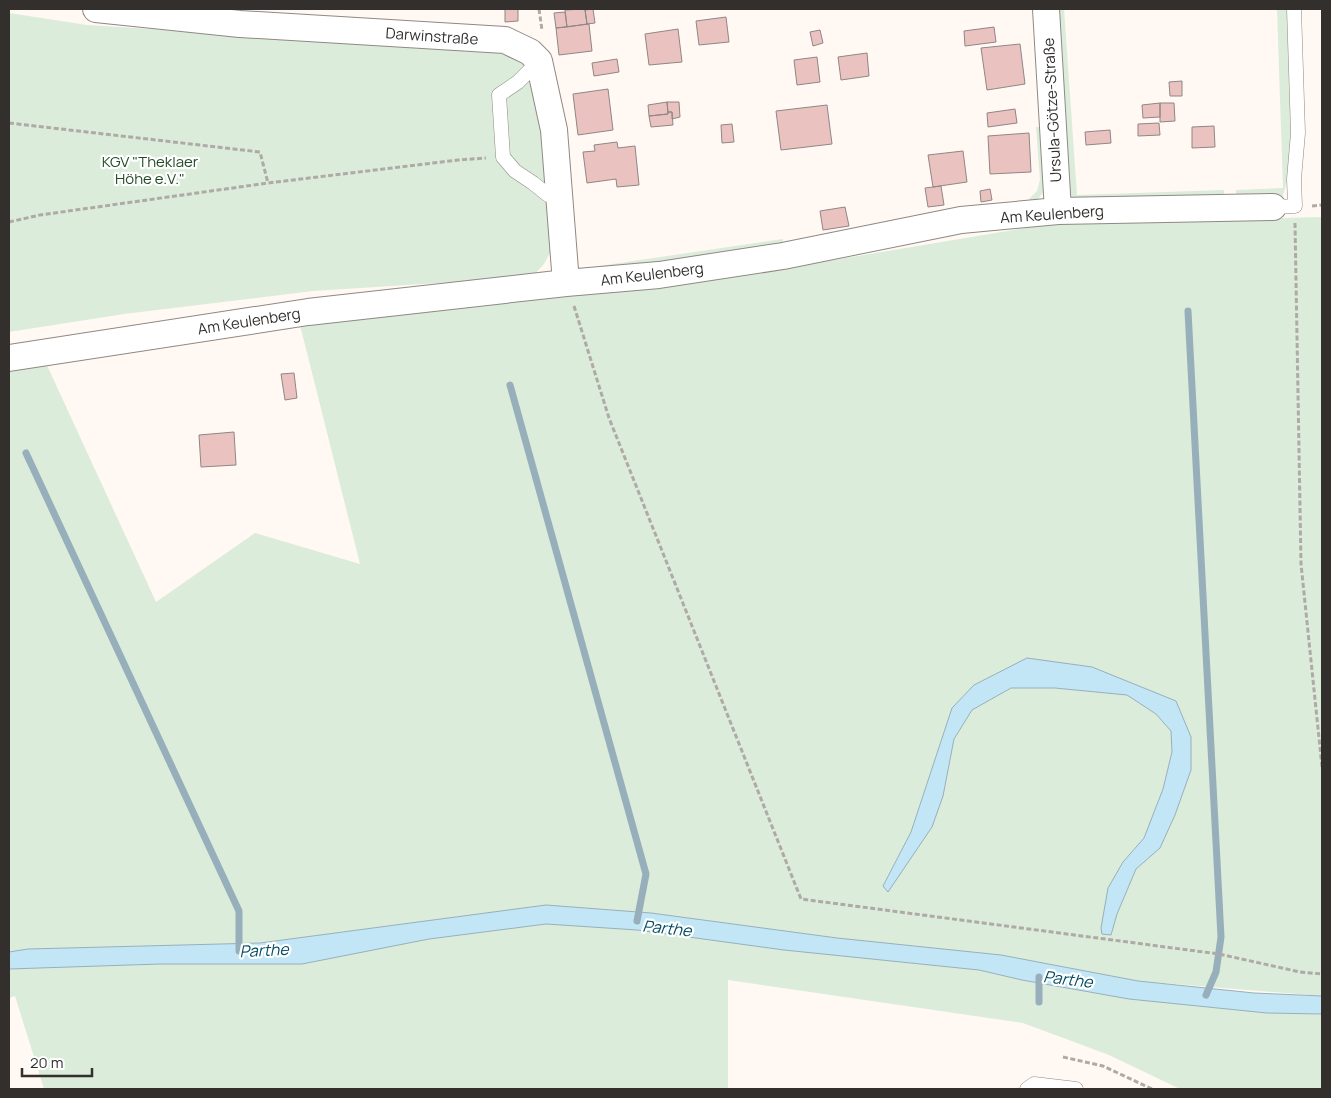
<svg xmlns="http://www.w3.org/2000/svg" width="1331" height="1098" font-family="Manrope,sans-serif">
<style>
.green{fill:#dbecdb;fill-rule:evenodd}
.water{fill:#c2e6f6;stroke:#97afba}
.lines{fill:none;stroke-linecap:round;stroke-linejoin:round}
.stream{stroke:#97afba;stroke-width:7}
.building{fill:#eac3c1;stroke:#908685}
.service-casing{stroke:#908883;stroke-width:15}
.minor-casing{stroke:#908883;stroke-width:28}
.path{stroke:#afaaa6;stroke-width:3;stroke-dasharray:5 2.5;stroke-linecap:butt}
.service{stroke:#fff;stroke-width:14}
.minor{stroke:#fff;stroke-width:26}
.labels{text-anchor:middle;dominant-baseline:central;stroke-width:4.5;stroke-linejoin:round;paint-order:stroke}
.street-label{font-size:15px;fill:#322f2d;stroke:#fff}
.park-label{font-size:15px;fill:#244a26;stroke:#fff}
.water-label{font-size:16px;font-style:italic;fill:#034c63;stroke:#fff}
</style>
<rect width="100%" height="100%" fill="#fff8f3"/>
<path class="green" d="M1054,9h10l13,186 147,-5v12l-151,-1 -5,-6z
M1277,9h12c1,26 2,51 3,77 1,39 3,78 -11,115h-45v-11l47,-2z
M9,13l78,12 422,27 17,10 11,15 18,167 -11,20 -12,13 -219,14 -189,23 -115,18z
M1036,127l9,1 1,61 -8,10 -6,4 -3,-4 8,-8 3,-11z
M1322,217v779l-184,-15 -137,-26 -164,-17 -186,-25 -105,-8 -286,38 -232,6 -19,3v-585l36,-6 111,241 99,-69 105,31 -60,-239 468,-54 287,-48zM1027,658l149,43 15,69 -16,45 -15,33 -24,21 -19,45 -6,21 12,-73 21,-24 19,-49 9,-37 -1,-21 -15,-17 -29,-19 -72,-7h-44l-40,22 -17,29 -11,57 -60,89 28,-53 41,-124z
M783,239l-1,8 -122,20 -81,2z
M546,924l91,6 147,20 195,20 43,10 107,19 138,14 55,1v75h-142l-71,-34 -86,-32 -295,-43v109h-684l-29,-93 -6,2v-29l151,-5h142l127,-25z"/>
<path class="water" d="M1027,658l65,9 84,34 15,36v33l-16,45 -15,33 -24,21 -19,45 -6,21 -9,-1 -1,-6 7,-40 15,-26 21,-24 19,-49 9,-37 -1,-21 -15,-17 -29,-19 -72,-7h-44l-39,22 -18,29 -11,57 -11,31 -44,65 -5,-6 28,-54 41,-124 22,-23z
M546,905l105,8 186,25 164,17 137,26 116,12 68,3v18l-55,-1 -138,-14 -107,-19 -43,-10 -195,-20 -147,-20 -91,-6 -117,15 -127,25h-142l-151,5v-17l19,-3 232,-6z"/>
<g class="lines">
<path class="stream" d="M1188,311l33,626 -5,35 -10,23
M510,385l136,489 -9,47
M26,453l213,458v40
M1039,1002v-25"/>
</g>
<path class="building" d="M505,9h13v12l-13,1z
M585,9l2,15 -20,3 -2,-17z
M593,9l2,14 -8,1 -2,-14z
M565,12l2,15 -11,1 -2,-15z
M726,17l3,25 -30,3 -3,-24z
M589,24l3,27 -33,4 -3,-27z
M994,27l2,15 -31,4 -1,-15z
M678,29l4,33 -33,3 -4,-31z
M820,30l3,13 -10,3 -3,-14z
M1020,44l5,40 -38,6 -6,-42z
M867,53l2,23 -28,4 -3,-23z
M817,57l3,25 -23,3 -3,-25z
M617,59l2,13 -25,4 -2,-13z
M1182,81v15h-12l-1,-14z
M608,89l5,41 -35,5 -5,-41z
M667,102l1,12 -19,2 -1,-11z
M667,102h12l1,15 -8,2v-7h-4z
M1160,103v14l-17,1 -1,-13z
M1160,103h14l1,18 -15,1z
M827,105l5,39 -51,6 -5,-39z
M1015,109l2,14 -29,4 -1,-14z
M668,112h4l1,13 -22,2 -2,-11 19,-2z
M1159,123l1,12 -22,1v-12z
M732,124l2,18 -12,1 -1,-18z
M1214,126l1,21 -23,1v-21z
M1110,130l1,13 -25,2 -1,-13z
M1029,133l2,39 -41,2 -2,-38z
M617,142l1,6 17,-2 4,39 -22,2 -1,-8 -29,4 -4,-31 12,-1 -1,-6z
M963,151l4,31 -34,5 -5,-32z
M941,186l3,19 -16,2 -3,-19z
M990,189l2,11 -11,2 -1,-11z
M845,207l4,19 -26,4 -3,-19z
M294,373l3,25 -12,2 -4,-26z
M234,432l2,33 -35,2 -2,-32z"/>
<g class="lines">
<g class="service-casing">
<path id="service" d="M539,61l-21,21 -19,13 4,62 12,14 18,12 15,12 12,1
M1273,207l22,-1 -1,-27 4,-46 -4,-124
M1027,1089l7,-5 42,5"/>
</g>
<g class="minor-casing">
<path id="minor" d="M96,9l144,15 265,16 25,12 9,9 15,69 12,153
M1046,9l12,202
M9,358l299,-46 258,-29 93,-8 124,-19 178,-36 97,-9 215,-4"/>
</g>
<path class="path" d="M539,9l3,21
M9,123l251,29 8,31
M1312,206l10,-1
M9,222l31,-7 228,-32 190,-23 28,-2
M1295,223l6,341 21,203
M574,306l35,112 192,481 418,55 81,18 22,2
M1063,1057l40,9 49,23"/>
<use href="#service" class="service"/>
<use href="#minor" class="minor"/>
</g>
<g class="labels">
<g class="street-label">
<text transform="translate(432 36) rotate(4)">Darwinstraße</text>
<text transform="translate(1052 110) rotate(-93)">Ursula-Götze-Straße</text>
<text transform="translate(1052 214) rotate(-4)">Am Keulenberg</text>
<text transform="translate(652 274) rotate(-7)">Am Keulenberg</text>
<text transform="translate(249 321) rotate(-9)">Am Keulenberg</text>
</g>
<g class="park-label">
<text x="150" y="161">KGV "Theklaer<tspan x="150" dy="17">Höhe e.V."</tspan></text>
</g>
<g class="water-label">
<text transform="translate(667 928) rotate(6)">Parthe</text>
<text transform="translate(264 950) rotate(-3)">Parthe</text>
<text transform="translate(1068 979) rotate(7)">Parthe</text>
</g>
</g>
<rect width="1331" height="1098" fill="none" stroke="#322f2d" stroke-width="20"/>
<path d="M22 1068v8h70v-8" fill="none" stroke="#322f2d" stroke-width="2.5"/>
<text x="30" y="1068" font-size="15" fill="#322f2d" stroke="#ffffff" stroke-width="4" paint-order="stroke">20 m</text>
</svg>
